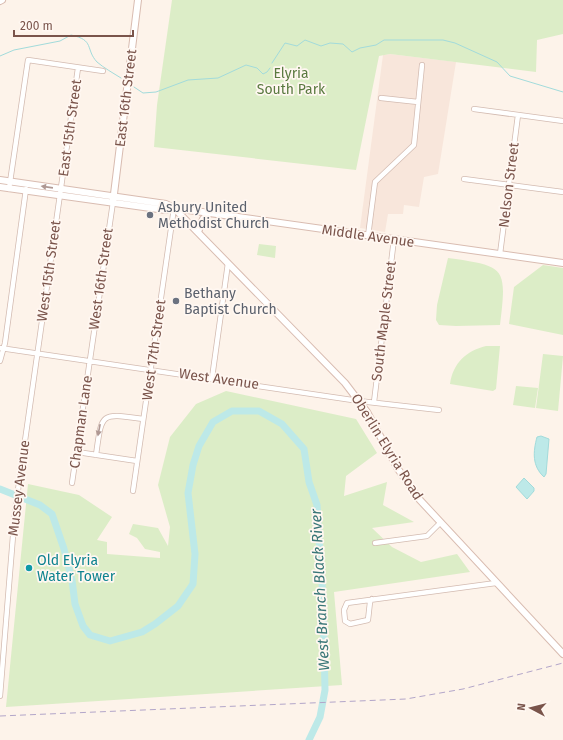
<svg xmlns="http://www.w3.org/2000/svg" width="563" height="740" font-family="'Fira Sans',sans-serif">
<style>
.residential{fill:#f8e6db}
.green{fill:#dcedc7}
.water{fill:#bde9e8;stroke:#a2dbdb}
.lines{fill:none;stroke-linecap:round;stroke-linejoin:round}
.stream{stroke:#a2dbdb;stroke-width:1}
.river{stroke:#bde9e8;stroke-width:7}
.street-casing{stroke:#d3bbb1;stroke-width:6}
.secondary-casing{stroke:#d9bcb1;stroke-width:8}
.street{stroke:#fff;stroke-width:4.5}
.secondary{stroke:#fff;stroke-width:6}
.rail{stroke:#b3a6c9;stroke-width:1;stroke-dasharray:6 4;stroke-linecap:butt}
.oneway{fill:#af9893}
.worship-dot{fill:#6b7280;stroke:#fff7f1;stroke-width:1.5}
.culture-dot{fill:#0f9aa8;stroke:#fff7f1;stroke-width:1.5}
.labels{text-anchor:middle;dominant-baseline:central;stroke-width:3.5;stroke-linejoin:round;paint-order:stroke}
.park-label{font-size:14px;fill:#5a7a40;stroke:#fff7f1}
.street-label{font-size:14px;fill:#7a544b;stroke:#fff7f1}
.worship-label{font-size:14px;fill:#5b616d;stroke:#fff7f1;text-anchor:start}
.culture-label{font-size:14px;fill:#0d838f;stroke:#fff7f1;text-anchor:start}
.water-label{font-size:15px;font-style:italic;fill:#3a7778;stroke:#fff7f1}
</style>
<rect width="100%" height="100%" fill="#fdf3ea"/>
<path class="residential" d="M390,54l66,8 -18,112 -14,3 -5,30 -15,-2 -1,9h-15l-3,18 -25,-4 23,-173z"/>
<path class="green" d="M172,0h391v34l-26,6 -1,32 -146,-18 -11,2 -23,114 -202,-23 3,-42z
M259,244l17,2 -1,12 -18,-3z
M448,258c58,8 59,9 52,67l-44,1 -17,-1 -3,-5 1,-15z
M543,265l20,3v67l-54,-11 5,-37z
M486,346h14l-4,43 -3,2 -43,-7c3,-21 16,-33 36,-38z
M543,354l20,2 -5,55 -22,-3z
M516,386l22,2 -3,20 -22,-3z
M226,391l130,28 21,34 -31,23 -2,20 43,-14 -4,23 31,17 -42,6 20,19 29,15 36,-8 13,18 -136,20 8,93 -336,22 22,-223 51,11 33,22 -15,23 10,2v12l53,4v-6l-15,-3 -8,-11 -8,-4 4,-10 25,4 10,18 2,-19 -12,-42 12,-48 26,-33z"/>
<path class="water" d="M541,436l8,3 -3,35 -2,3c-12,-11 -11,-25 -7,-40z
M524,478l10,10v3l-7,8 -11,-12z"/>
<g class="lines">
<path class="stream" d="M0,56l14,-6 46,-9 11,-6c24,5 14,14 26,27 7,6 16,11 24,16
M272,63l13,-20 12,3 8,-6 16,6 9,-3 13,1 9,8 8,-4 16,-3 8,-5h59l12,3 42,19 13,14 53,16
M134,87l9,6 13,-1 32,-12 30,-2 28,-13 11,3 6,6 4,-2 3,-4"/>
<path class="river" d="M0,489l40,16 12,9 12,35 8,31 3,24 8,22 7,9 20,6 32,-9 13,-8 23,-18 15,-22 2,-30 -7,-61 5,-28 6,-19 14,-24 19,-11h27l23,13 22,25 5,33 8,23 6,94 2,91 -5,27 -11,23"/>
<g class="street-casing">
<path id="street" d="M381,98l37,4
M474,109l89,12
M464,179l99,13
M9,189l19,-129 75,11
M368,236l7,-54 39,-37 8,-80
M500,254l18,-139
M0,348l359,53 80,9
M0,361l5,-18 21,-154
M212,378l16,-115
M374,402l20,-163
M77,452l60,9
M96,455c6,-43 4,-42 47,-36
M72,483l41,-281
M133,491l41,-283
M375,543l52,-7 13,-13
M372,599l-2,3 -2,18 -18,4 -5,-3 -1,-11 3,-7 149,-20
M0,696l15,-185 63,-443"/>
</g>
<g class="secondary-casing">
<path id="secondary" d="M0,1l2,-1
M0,180l166,24 8,4 389,55
M0,187l165,23 9,-2
M113,202l25,-202
M174,208l171,175 22,29 31,57 21,30 144,155
M198,232l5,-13 6,-6"/>
</g>
<use href="#street" class="street"/>
<use href="#secondary" class="secondary"/>
<path class="rail" d="M0,716l406,-17 57,-10 100,-26"/>
</g>
<defs><path id="oneway-solid" d="M-6-.8H1V-3.2L6.5 0L1 3.2V.8H-6Z"/></defs>
<g class="oneway">
<use href="#oneway-solid" transform="translate(47 187) rotate(-172)"/>
<use href="#oneway-solid" transform="translate(99 430) rotate(101)"/>
</g>
<g class="worship-dot">
<circle cx="150" cy="215" r="4"/>
<circle cx="176" cy="301" r="4"/>
</g>
<circle class="culture-dot" cx="29" cy="568" r="4"/>
<g class="labels">
<g class="park-label">
<text x="291" y="73">Elyria<tspan x="291" dy="16">South Park</tspan></text>
</g>
<g class="street-label">
<text transform="translate(126 98) rotate(-83)">East 16th Street</text>
<text transform="translate(70 128) rotate(-82)">East 15th Street</text>
<text transform="translate(509 185) rotate(-83)">Nelson Street</text>
<text transform="translate(368 236) rotate(8)">Middle Avenue</text>
<text transform="translate(49 271) rotate(-82)">West 15th Street</text>
<text transform="translate(101 279) rotate(-82)">West 16th Street</text>
<text transform="translate(384 321) rotate(-83)">South Maple Street</text>
<text transform="translate(154 350) rotate(-82)">West 17th Street</text>
<text transform="translate(219 379) rotate(8)">West Avenue</text>
<text transform="translate(81 422) rotate(-82)">Chapman Lane</text>
<text transform="translate(387 447) rotate(58)">Oberlin Elyria Road</text>
<text transform="translate(19 488) rotate(-83)">Mussey Avenue</text>
</g>
<g class="worship-label">
<text x="158" y="207">Asbury United<tspan x="158" dy="16">Methodist Church</tspan></text>
<text x="184" y="293">Bethany<tspan x="184" dy="16">Baptist Church</tspan></text>
</g>
<g class="culture-label">
<text x="37" y="560">Old Elyria<tspan x="37" dy="16">Water Tower</tspan></text>
</g>
<g class="water-label">
<text transform="translate(320 590) rotate(-93)">West Branch Black River</text>
</g>
</g>
<g transform="translate(531 708) rotate(277)" stroke="#fff7f1" stroke-width="3" paint-order="stroke">
<path d="M0-3L7 15L0 10L-7 15Z" fill="#7a544b"/>
<text y="-6" font-size="11" font-weight="bold" text-anchor="middle" fill="#7a544b">N</text>
</g>
<path d="M14 30v6h119v-6" fill="none" stroke="#7a544b" stroke-width="2"/>
<text x="20" y="30" font-size="12" fill="#7a544b" stroke="#fff7f1" stroke-width="3" paint-order="stroke">200 m</text>
</svg>
